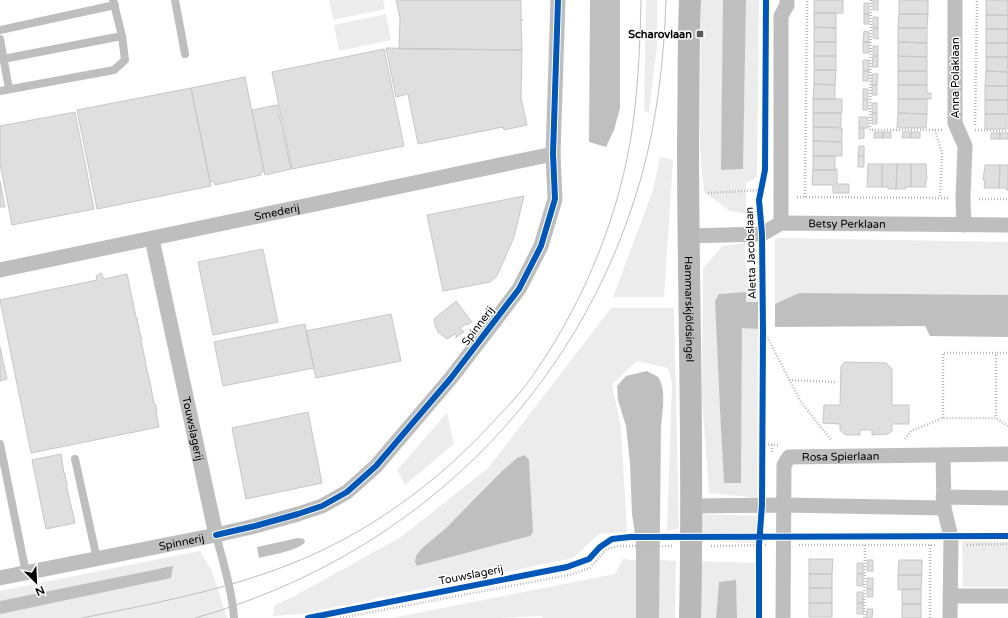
<svg xmlns="http://www.w3.org/2000/svg" width="1008" height="618" font-family="'Varela Round',sans-serif">
<style>
.green{fill:#ececec;fill-rule:evenodd}
.water{fill:#bfbfbf}
.building{fill:#dfdfdf;stroke:#c7c7c7}
.lines{fill:none;stroke-linecap:round;stroke-linejoin:round}
.path{stroke:#b9b9b9;stroke-width:2.5;stroke-dasharray:1 2;stroke-linecap:butt}
.lane{stroke:#bebebe;stroke-width:8}
.street{stroke:#bebebe;stroke-width:15}
.secondary{stroke:#b8b8b8;stroke-width:22}
.tram{stroke:#bebebe;stroke-width:1}
.cycleway-casing{stroke:#fff;stroke-width:8}
.cycleway{stroke:#0057b8;stroke-width:6}
.poi-dot{fill:#595959;stroke:#fff;stroke-width:1.5}
.labels{text-anchor:middle;dominant-baseline:central;stroke-width:3;stroke-linejoin:round;paint-order:stroke}
.poi-label{font-size:11px;font-weight:bold;fill:#000;stroke:#fff;text-anchor:end}
.street-label{font-size:11px;fill:#000;stroke:#fff}
</style>
<rect width="100%" height="100%" fill="#fff"/>
<path class="green" d="M329,0h54l2,9 -52,11z
M646,0h11v47l-8,65 -5,-1z
M701,0h22l-1,170 21,-1 3,-169h13l-2,177 -11,6v31l-16,-3 -26,-19 -4,-43z
M386,14l5,26 -52,11 -5,-26z
M660,157l13,3 -9,137h-51l40,-107z
M779,238l229,4v53l-208,-2 -25,11v-65z
M745,243l1,28 12,7v24h-12v-10l-27,2 -4,7 5,109 4,72 17,1 1,-156 16,2 -1,169 -48,-5 -7,-94 1,-130 19,-23z
M611,308h63l5,221 -12,2 5,-148 -4,-15 -31,-7 -25,23 9,44 6,104 -28,2 -26,24 -272,56 -28,2 1,-10 26,-13 101,-56 88,-70zM525,455l4,5 3,58 -2,18 -113,30 4,-17 25,-21 56,-57 15,-13z
M447,413l7,31 -49,41 -8,-15z
M699,514l58,2v27l-59,-2z
M962,541l46,1v45h-45z
M200,551l12,20 15,47h-227v-27z
M623,559l13,1v58h-94v-2l-43,2h-107l223,-44z
M659,560l17,1 -1,57h-16z
M698,561l59,2 -1,55h-19l-2,-38 -16,2 -3,36h-18z"/>
<path class="water" d="M590,0h30v108l-6,22 -8,17 -17,-5z
M723,0h23l-3,169 -22,1z
M746,292v10h12v27l-16,-1 -1,155h-17l-4,-73 -5,-109 4,-7z
M799,293l209,2v42l-78,-1 -5,-10 -150,1v-23z
M647,371c3,2 8,4 11,6 9,13 4,35 3,50l-2,191h-23v-77l-4,-27 -2,-51 -4,-37 -8,-26 -1,-14 9,-10z
M525,455l4,5 4,72 -3,4 -113,30 -2,-4 1,-6 5,-7 25,-21 56,-57 15,-13z
M298,538l6,1 1,3c-7,9 -35,13 -46,16l-2,-11z
M173,566l-2,12 -171,36v-13z
M736,580l1,38h-21l3,-36z"/>
<path class="building" d="M396,0h125v20h2l-2,1 1,29 -123,-1 1,-31z
M814,0h29v13h-29z
M873,0h5v10h-5z
M899,0h29v14h-29z
M986,0h22v15h-22z
M864,3h5v11h-5z
M814,13h22v15l-22,-1z
M864,14h5v10h-5z
M899,14h29l-1,14h-29z
M986,15h22v14h-22z
M873,17h5v11h-5z
M814,27l22,1v14h-22z
M873,28h5v11l-5,-1z
M898,28h29v15l-29,-1z
M986,29h22v14h-22z
M864,31l5,1v10h-6z
M814,42h22v14h-22z
M863,42h6v11h-6z
M898,42l29,1v14l-29,-1z
M986,43h22v14h-22z
M873,46h5v10h-5z
M386,48l136,2 -1,48 6,27 -23,5 -1,-3 -85,17 -10,-50 -12,3z
M384,49l20,97 -112,23 -20,-97z
M814,56h22v14h-22z
M873,56h5v11h-6z
M898,56l29,1v14h-29z
M986,57h22l-1,15 -21,-1z
M863,60h6v11h-6z
M814,70h22l-1,15 -21,-1z
M863,71h6l-1,10h-5z
M898,71h29v14h-29z
M986,71l22,1v14h-23z
M872,74h6l-1,11h-5z
M245,77l19,95h-3v3l-46,10 -1,-4 -4,1 -19,-94z
M814,84l21,1v14h-22z
M872,85h5v10h-5z
M898,85h29v8h4v6h-33z
M985,86h23v14h-23z
M191,88l20,98 -114,23 -20,-99z
M863,89h5v11l-5,-1z
M813,99h29v14h-29z
M863,99l5,1v10h-5z
M898,99h29v15l-29,-1z
M985,100h23v14h-23z
M872,103h5v10h-5z
M276,105h1l14,64 -26,6 -13,-65z
M75,112l19,97 -82,16 -12,-61v-38z
M813,113h28v14h-28z
M872,113h5v11h-5z
M898,113l29,1 -1,14h-29z
M985,114h22v15h-22z
M859,117h9v11h-9z
M813,127l29,1v14l-29,-1z
M859,128h5v10l-5,1z
M874,132h9v6h-9z
M883,132h8v6h-8z
M903,132h8v6h-9z
M911,132h9v6h-9z
M991,133h9v6h-9z
M1000,133h8v6h-8z
M813,141l29,1v14h-29z
M859,146h5v10h-6z
M813,156h22v14h-22z
M858,156h6v11h-6z
M868,164h14v23h-15z
M882,164h15l-1,25h-8v-2h-6z
M897,164h14v23h-6v2h-9z
M911,164h15l1,15h-1v8h-15z
M985,165h15l-1,23h-15l1,-8h-2z
M1000,165h8v25h-2v-2h-7z
M835,169h2v15h12v9h-16v-8h-21l1,-15h22z
M0,181l5,26h-5z
M524,196l-10,41 -17,39 -7,6 -47,9 -16,-76z
M263,249l15,73 -65,13 -15,-73z
M101,273l3,6 23,-5 9,43 2,2h-1l4,19h1l-1,2 4,20h1l-1,2 5,20 4,22h1l2,6 -1,1 3,16 -128,26 -31,-153 97,-20 -1,-4z
M456,301l16,21 -5,3 -1,-1 -6,4 4,4 -9,6 2,-2 -2,-2 -8,5 -9,-7 -3,-7 -1,-6z
M391,314l10,47 -85,17 -10,-47z
M305,324l9,44 -91,18 -9,-44z
M0,347l7,32 -7,2z
M845,362l41,1 6,6v36h17v19h-17v7l-4,3 -16,1v-5h-12v5h-13l-3,-1 -4,-4v-6l-17,-1 1,-18h16l1,-39z
M308,412l14,71 -76,16 -14,-71z
M61,454l3,19h1l1,9h1v9h1v1l7,31 -29,6 -14,-69z
M809,559h24l-1,15h-23z
M867,560h6v11h-6z
M899,560h23v15h-24z
M857,563h6v11h-6z
M809,574h23v14h-23z
M857,574h6v12h-6z
M898,575h24l-1,14 -23,1z
M867,578h6v11h-6z
M809,588h23v15h-23z
M867,589h6v8h-6z
M902,589h19v15h-19z
M857,592h6v11h-6z
M809,603h23v14h-23z
M857,603h6v11h-6z
M902,604h19v14h-19z
M867,609h6l-1,9h-6z"/>
<g class="lines">
<path class="path" d="M871,0l-1,130h72
M975,125l2,-125
M935,130l7,23 -2,45
M975,130l33,1
M708,193l53,-3
M797,197l151,1
M805,197l2,-197
M979,199h29
M763,329l38,73 31,39
M997,353h11
M789,380l46,2
M943,418v-65h53v65
M905,439l6,-8 32,-13h53l12,8
M762,444l16,1
M772,445v7
M799,545h137
M967,545l41,-1
M711,546l57,-1
M340,618l229,-43 21,-7 17,-19 11,-3h54
M864,618l1,-73
M930,618v-73"/>
<path class="lane" d="M175,0l10,54
M0,30l115,-25
M0,39l9,50
M3,59l119,-23
M0,91l114,-21 11,-10 -3,-24 -9,-36
M0,444l26,129
M75,459l22,100
M216,535c7,27 16,55 18,83"/>
<g class="street">
<path d="M955,0v123l10,23 -2,52 1,27"/>
<path d="M781,223v-207l6,-11v-5"/>
<path id="s1" d="M688,236l74,-2 19,-11 227,2"/>
<path id="s2" d="M152,239l64,296"/>
<path id="s3" d="M0,270l553,-116"/>
<path d="M943,455l1,53 7,29 -1,81"/>
<path d="M943,497l65,1"/>
<path d="M691,506l93,-1 160,3"/>
<path id="s4" d="M0,578l216,-43 39,-9 43,-12 24,-8 25,-14 29,-26 75,-88 68,-89 22,-43 14,-47 -2,-45 5,-154"/>
<path d="M950,596h58"/>
<path id="s5" d="M783,618l1,-153 5,-8 219,-3"/>
</g>
<path class="secondary" id="s6" d="M690,0c-2,47 -1,93 -2,140 0,159 6,319 2,478"/>
<path class="tram" d="M82,618c69,-14 140,-27 206,-53 78,-30 148,-81 204,-142 13,-14 26,-27 37,-42 50,-70 86,-153 101,-238 8,-47 10,-95 11,-143
M195,618c217,-61 384,-222 446,-440 16,-57 23,-118 25,-178"/>
<g class="cycleway-casing">
<path id="cycleway" d="M216,535l39,-9 43,-12 24,-8 25,-14 29,-26 75,-88 68,-89 22,-43 14,-47 -2,-45 5,-154
M308,618l259,-51 22,-8 11,-12 12,-8 18,-2 378,-1
M759,618v-73l3,-40 1,-176 -1,-95 -3,-34 6,-30 1,-170"/>
</g>
<use href="#cycleway" class="cycleway"/>
</g>
<rect class="poi-dot" x="696" y="30" width="8" height="8" rx="2"/>
<g class="labels">
<g class="poi-label">
<text x="692" y="34">Scharovlaan</text>
</g>
<g class="street-label">
<text transform="translate(955 78) rotate(-90)">Anna Polaklaan</text>
<text stroke="none"><textPath href="#s3" startOffset="283">Smederij</textPath></text>
<text stroke="none"><textPath href="#s1" startOffset="162">Betsy Perklaan</textPath></text>
<text transform="translate(751 253) rotate(-92)">Aletta Jacobslaan</text>
<text stroke="none"><textPath href="#s6" startOffset="309">Hammarskjöldsingel</textPath></text>
<text transform="translate(478 326) rotate(-53)">Spinnerij</text>
<text stroke="none"><textPath href="#s2" startOffset="194">Touwslagerij</textPath></text>
<text stroke="none"><textPath href="#s5" startOffset="214">Rosa Spierlaan</textPath></text>
<text stroke="none"><textPath href="#s4" startOffset="185">Spinnerij</textPath></text>
<text transform="translate(471 575) rotate(-11)">Touwslagerij</text>
</g>
</g>
<g transform="translate(36 582) rotate(156)" stroke="#ffffff" stroke-width="3" paint-order="stroke">
<path d="M0-3L7 15L0 10L-7 15Z" fill="#000000"/>
<text y="-6" font-size="11" font-weight="bold" text-anchor="middle" fill="#000000">N</text>
</g>
</svg>
